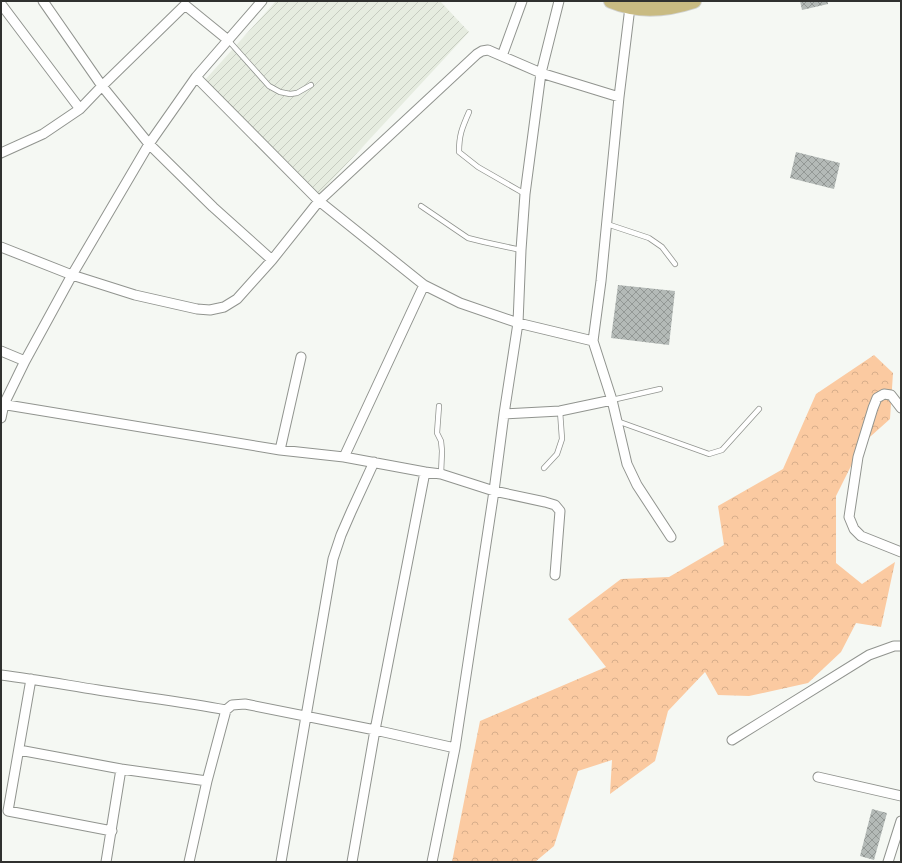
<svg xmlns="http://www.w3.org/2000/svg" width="902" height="863" font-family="Poppins,sans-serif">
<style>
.industrial{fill:url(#industrial-furrows)}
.forest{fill:url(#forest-crowns)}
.building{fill:url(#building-cross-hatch)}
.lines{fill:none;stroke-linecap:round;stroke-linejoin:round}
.lane-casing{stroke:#91948f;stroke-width:6}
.street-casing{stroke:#91948f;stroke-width:11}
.primary-casing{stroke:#d1d2d1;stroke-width:16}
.lane{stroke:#fff;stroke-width:4.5}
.street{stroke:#fff;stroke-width:9}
.primary{stroke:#c9bb82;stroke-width:14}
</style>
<defs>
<pattern id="industrial-furrows" width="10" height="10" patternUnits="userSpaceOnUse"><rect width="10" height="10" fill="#e6ece0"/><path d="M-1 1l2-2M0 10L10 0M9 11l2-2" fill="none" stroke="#c6cbc0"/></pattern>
<pattern id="forest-crowns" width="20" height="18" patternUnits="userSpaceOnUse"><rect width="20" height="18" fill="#fbcaa1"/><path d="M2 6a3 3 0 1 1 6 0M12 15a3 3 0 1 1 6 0" fill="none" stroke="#d7ae8b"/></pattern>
<pattern id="building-cross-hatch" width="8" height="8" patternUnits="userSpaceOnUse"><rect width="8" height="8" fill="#b4bab7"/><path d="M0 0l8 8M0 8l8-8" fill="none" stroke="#939895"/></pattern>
</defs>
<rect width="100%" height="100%" fill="#f5f8f3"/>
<path class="industrial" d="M276,1h164l29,31 -151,163 -114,-114z"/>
<path class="forest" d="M874,355l19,18 -3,46 -28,25 -26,52v67l26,21 33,-22 -14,65 -25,-4 -15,29 -33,31 -59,13 -31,-1 -13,-23 -37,39 -13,50 -45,33 2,-34 -34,11 -24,75 -19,16h-83l28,-141 126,-54 -38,-48 53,-40 48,-2 55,-32 -6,-39 65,-37 33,-75z"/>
<path class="building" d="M800,1h28v3l-26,6z
M796,152l44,11 -6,26 -44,-11z
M618,285l57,6 -6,54 -58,-7z
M872,809l15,4 -13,47 -14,-4z"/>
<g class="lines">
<g class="lane-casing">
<path id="lane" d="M228,40l41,46 11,6 10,2 7,-1 14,-8
M469,112c-7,16 -10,23 -10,40l19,15 47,27
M421,206l47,32 16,4 37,8
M607,224l42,14 13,9 13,17
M612,400l48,-11
M439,406l-2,27 4,8 1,10 -1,23
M617,421l92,33 13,-4 37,-41
M544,468l13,-14 5,-15 -2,-28"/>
</g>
<g class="street-casing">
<path id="street" d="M43,1l59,85 47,58 64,63 59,53
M1,4l79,105
M502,56l20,-55
M196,77l123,124 105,84 36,18 58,20 75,18 8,-60 18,-184 11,-90
M1,153l42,-19 37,-25 22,-23 83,-81 43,35
M1,247l71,28 63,20 62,14 13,1 14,-3 13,-8 35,-39 47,-59 158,-147 5,-3 6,-1 53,23 78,24
M593,341l19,59 15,64 10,21 34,52
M1,351l24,10
M1,404l279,46 64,7 81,15 16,2 53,17 51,11 10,3 5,6 -5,64
M901,408l-10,-13 -7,-1 -7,4 -4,10 -15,49 -9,60 5,12 7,7 40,16
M504,414l56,-3 52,-11
M1,418l3,-14 21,-43 47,-86 77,-131 47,-67 66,-76
M280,450l21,-93
M344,457l80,-172
M1,675c33,4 65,10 97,15 43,7 85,12 128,20
M31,679l-23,132 104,20
M732,740l137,-85 25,-9h7
M19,750l102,19 -15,93
M121,769l86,12
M818,777l83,19
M189,862l18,-81 19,-71 6,-5 13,-1 130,26 80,18
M281,862l52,-303 8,-24 10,-23 23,-50
M352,862l23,-132 50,-258
M432,862l23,-114 39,-257 10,-77 14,-91 3,-73 4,-56 16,-121 18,-72
M888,862l13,-41"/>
</g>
<g class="primary-casing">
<path id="primary" d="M611,1c26,11 56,9 83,0"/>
</g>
<use href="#lane" class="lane"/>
<use href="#street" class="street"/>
<use href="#primary" class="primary"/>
</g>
<rect width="902" height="863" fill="none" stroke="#30312f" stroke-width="4"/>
</svg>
